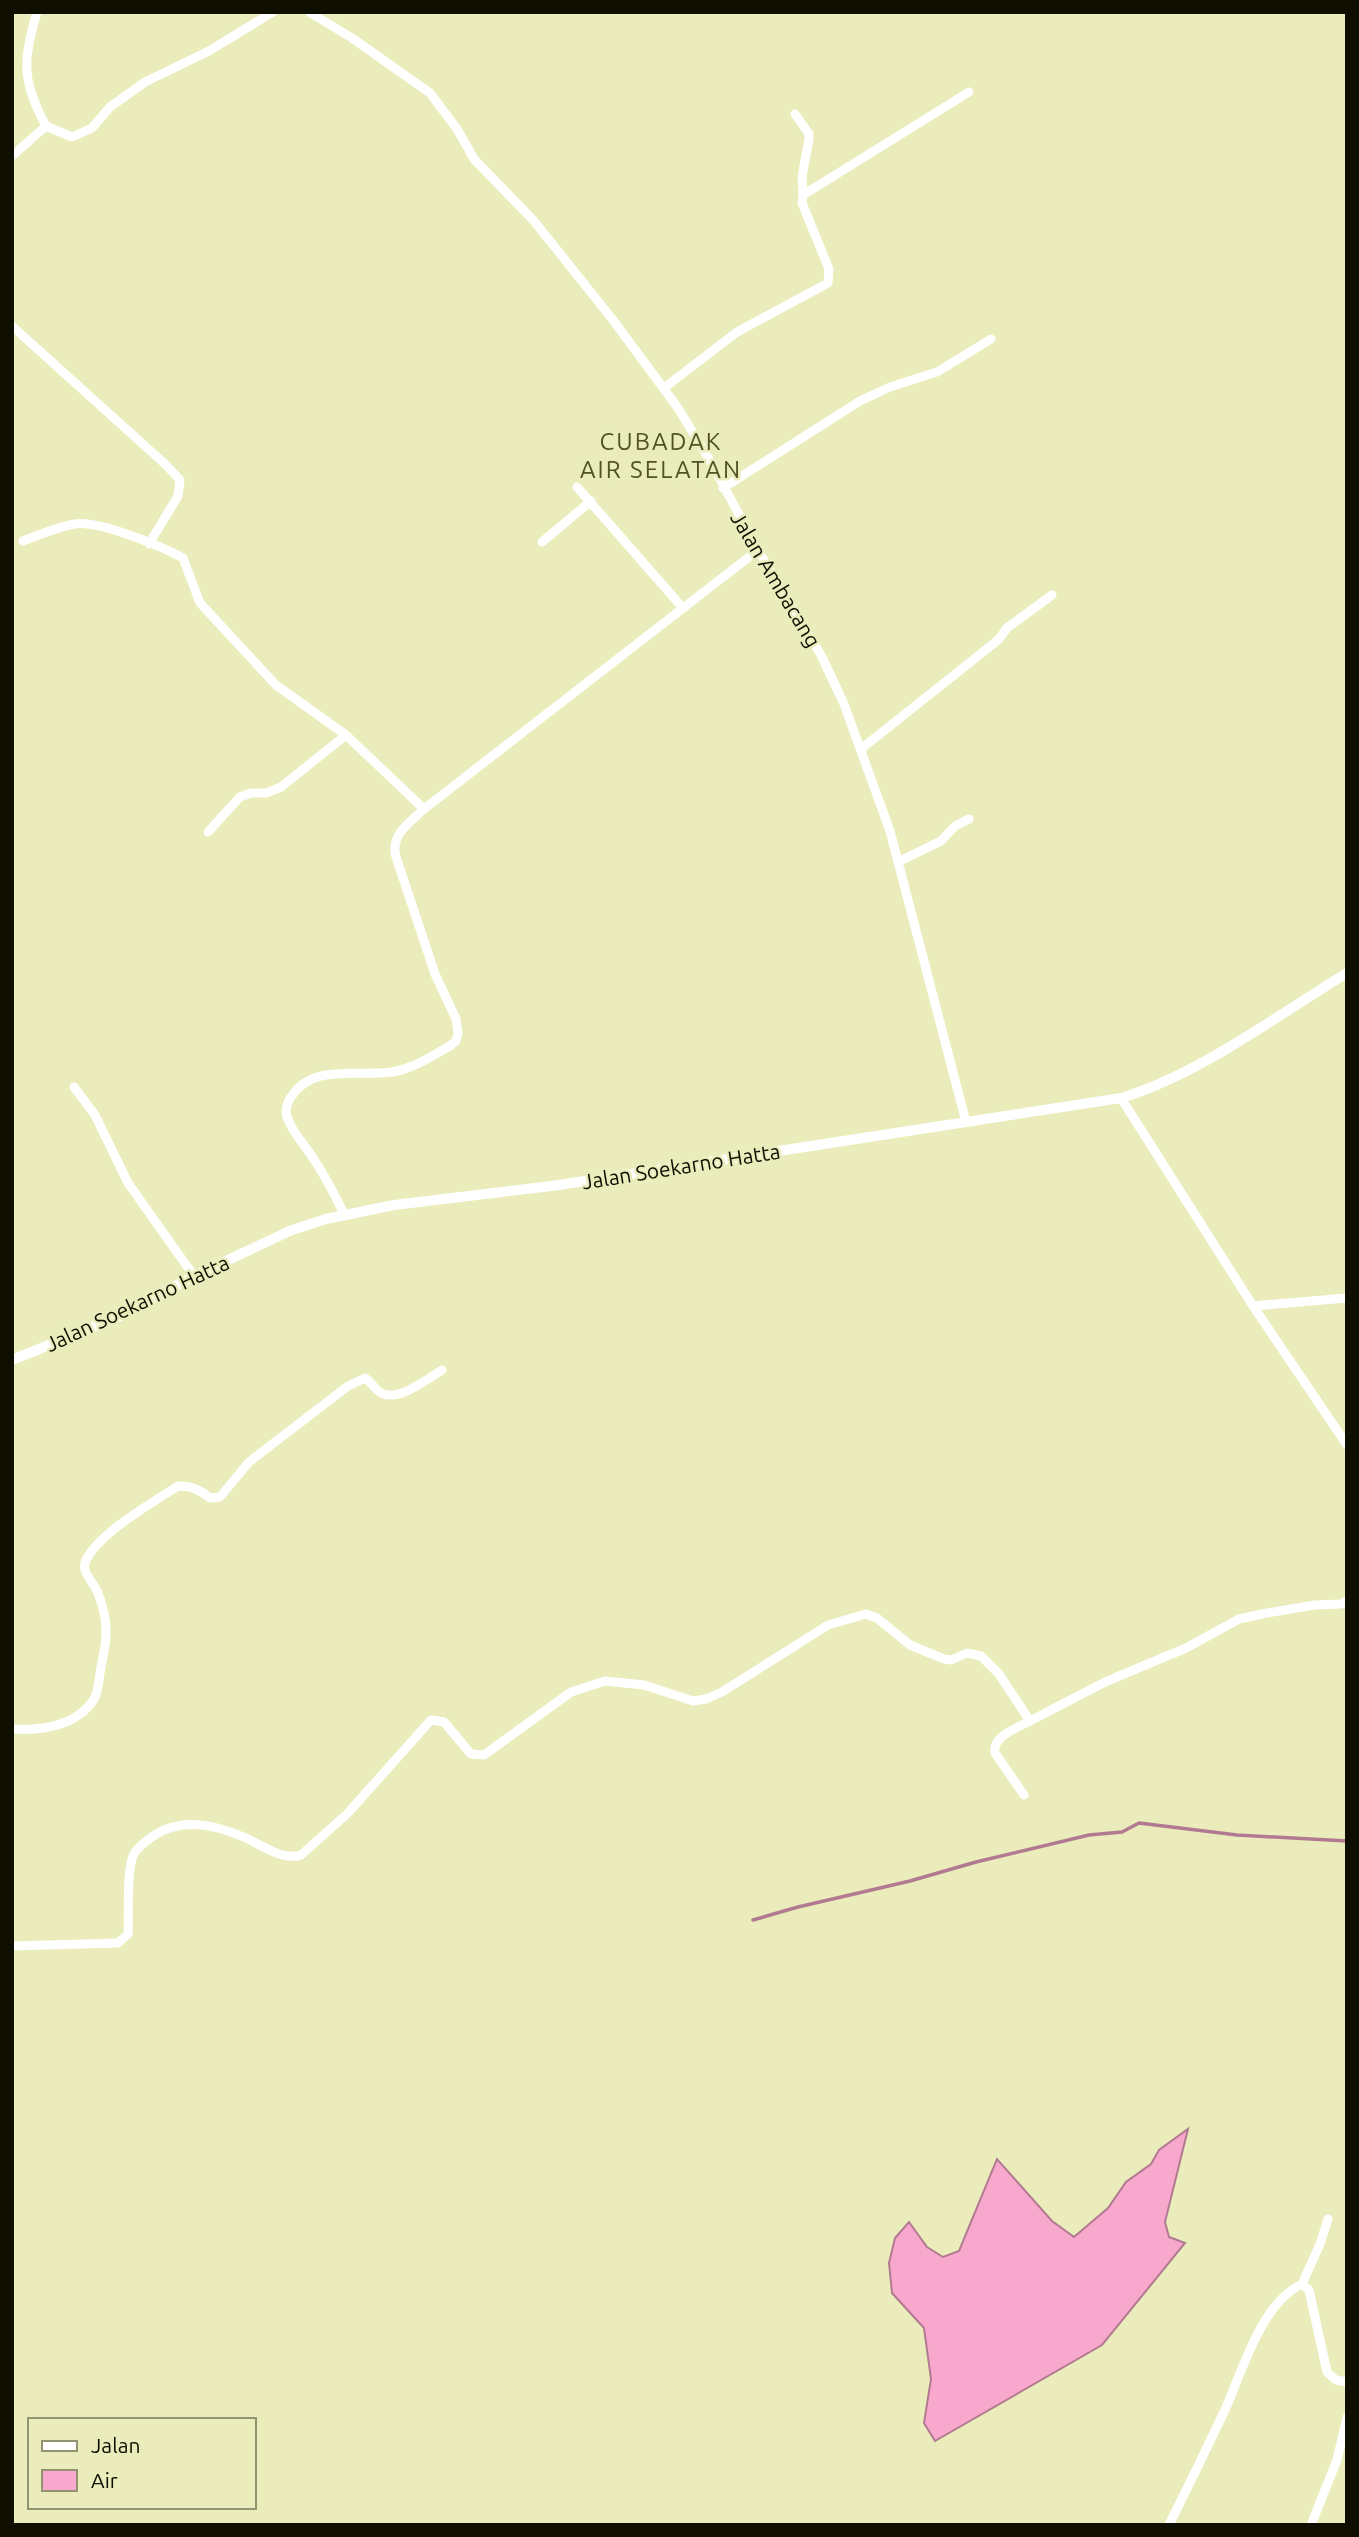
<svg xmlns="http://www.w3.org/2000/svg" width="1359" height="2537" font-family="Ubuntu,sans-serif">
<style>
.water{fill:#f9a8cd;stroke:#b27a90;stroke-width:2}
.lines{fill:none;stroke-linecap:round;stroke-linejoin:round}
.stream{stroke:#b27a90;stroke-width:3.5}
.minor{stroke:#fff;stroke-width:9}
.tertiary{stroke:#fff;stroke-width:10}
.labels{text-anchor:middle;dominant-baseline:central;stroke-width:5;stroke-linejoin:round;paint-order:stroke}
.street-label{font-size:21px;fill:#0e0e01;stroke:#eaedbb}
.quarter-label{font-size:24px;letter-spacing:2px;fill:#515225;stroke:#eaedbb}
</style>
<rect width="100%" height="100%" fill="#eaedbb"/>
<path class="water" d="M1188,2129l-23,93 4,15 16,6 -83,102 -167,96 -11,-18 7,-44 -7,-51 -32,-35 -3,-30 6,-25 14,-16 18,25 16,10 16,-6 38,-92 55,62 22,16 34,-29 18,-26 25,-18 8,-14z"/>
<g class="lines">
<path class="stream" d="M753,1920l45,-13 112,-26 66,-19 113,-27 33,-3 17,-9 98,12 110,6"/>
<path class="minor" d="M37,12c-14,49 -16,68 9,114l26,11 20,-9 18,-21 35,-25 64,-31 64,-39
M309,12l43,26 78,55 27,36 17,30 60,62 79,99 65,88 34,56 46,86 63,105 23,49 46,127 76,291
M795,114l14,20v5l-7,38 1,18
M12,156l34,-30
M12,326l153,138 15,16 -2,16 -29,48
M664,388l73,-56 91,-49 1,-14 -27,-66 1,-8 166,-103
M577,487l105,120
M723,488l137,-87 30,-14 47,-15 54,-33
M23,541c16,-6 34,-14 52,-17 23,-4 86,22 108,34l17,45 76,82 70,50 78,74
M542,542l49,-41
M861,749l122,-97 16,-13 8,-11 45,-33
M208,832l32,-35 11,-4h15l15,-6 65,-52
M898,862l43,-21 14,-15 14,-7
M74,1087l21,28 33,68 66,93
M1121,1098l132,208 94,139
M344,1214c-9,-19 -19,-38 -31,-56 -8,-13 -21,-26 -26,-41 -2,-7 0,-14 4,-20 23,-36 71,-18 106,-26 19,-4 36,-16 53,-25l6,-5 2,-8 -2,-14 -21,-45 -39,-117c-6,-22 13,-34 28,-48l334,-259
M1253,1306l94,-8
M12,1729c29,2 65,-3 82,-30 5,-8 5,-22 7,-32 3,-16 7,-31 4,-48 -1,-8 -4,-18 -7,-26 -4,-11 -18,-21 -12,-33 14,-28 66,-57 92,-74 14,0 22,4 32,12l10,-1 29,-35 99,-76 17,-8c7,4 9,11 16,15 18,9 46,-14 61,-23
M1024,1795l-29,-42c-3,-17 22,-25 35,-32
M12,1946l106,-3 10,-9c1,-17 -2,-67 6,-80 3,-6 10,-11 15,-15 30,-23 65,-15 97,-1 15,7 37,23 55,17l46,-41 84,-94 13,2 27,32 13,1 87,-63 34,-11 39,4 49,16 13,-2 16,-7 106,-67 38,-11 11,4 33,27 34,14 7,1 16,-7 14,3 18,18 31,47 75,-39 81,-34 53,-29 28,-6 48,-8 26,-1 6,-3
M1302,2284l18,-40 8,-25
M1169,2525c19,-38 37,-75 55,-113 18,-39 36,-108 78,-128l7,6 18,82 9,8 11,2
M1311,2525l26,-65 10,-43"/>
<path class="tertiary" d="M12,1360l108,-44 74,-40 98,-46 34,-11 68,-14 165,-20 562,-87c77,-23 157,-83 226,-125"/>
</g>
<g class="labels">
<g class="street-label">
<text transform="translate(776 579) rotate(59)">Jalan Ambacang</text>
<text transform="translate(681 1166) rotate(-9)">Jalan Soekarno Hatta</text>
<text transform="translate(137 1303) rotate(-25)">Jalan Soekarno Hatta</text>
</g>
<g class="quarter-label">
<text x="661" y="441">CUBADAK<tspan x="661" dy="28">AIR SELATAN</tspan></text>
</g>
</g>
<rect width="1359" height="2537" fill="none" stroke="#0e0e01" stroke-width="28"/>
<rect x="28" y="2418" width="228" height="91" fill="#eaedbb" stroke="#929471" stroke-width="2"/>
<rect x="42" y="2441" width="35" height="10" fill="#ffffff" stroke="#929471" stroke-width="2"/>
<text x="91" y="2453" font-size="21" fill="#0e0e01">Jalan</text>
<rect x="42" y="2470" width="35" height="21" fill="#f9a8cd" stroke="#929471" stroke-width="2"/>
<text x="91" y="2488" font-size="21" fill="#0e0e01">Air</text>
</svg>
